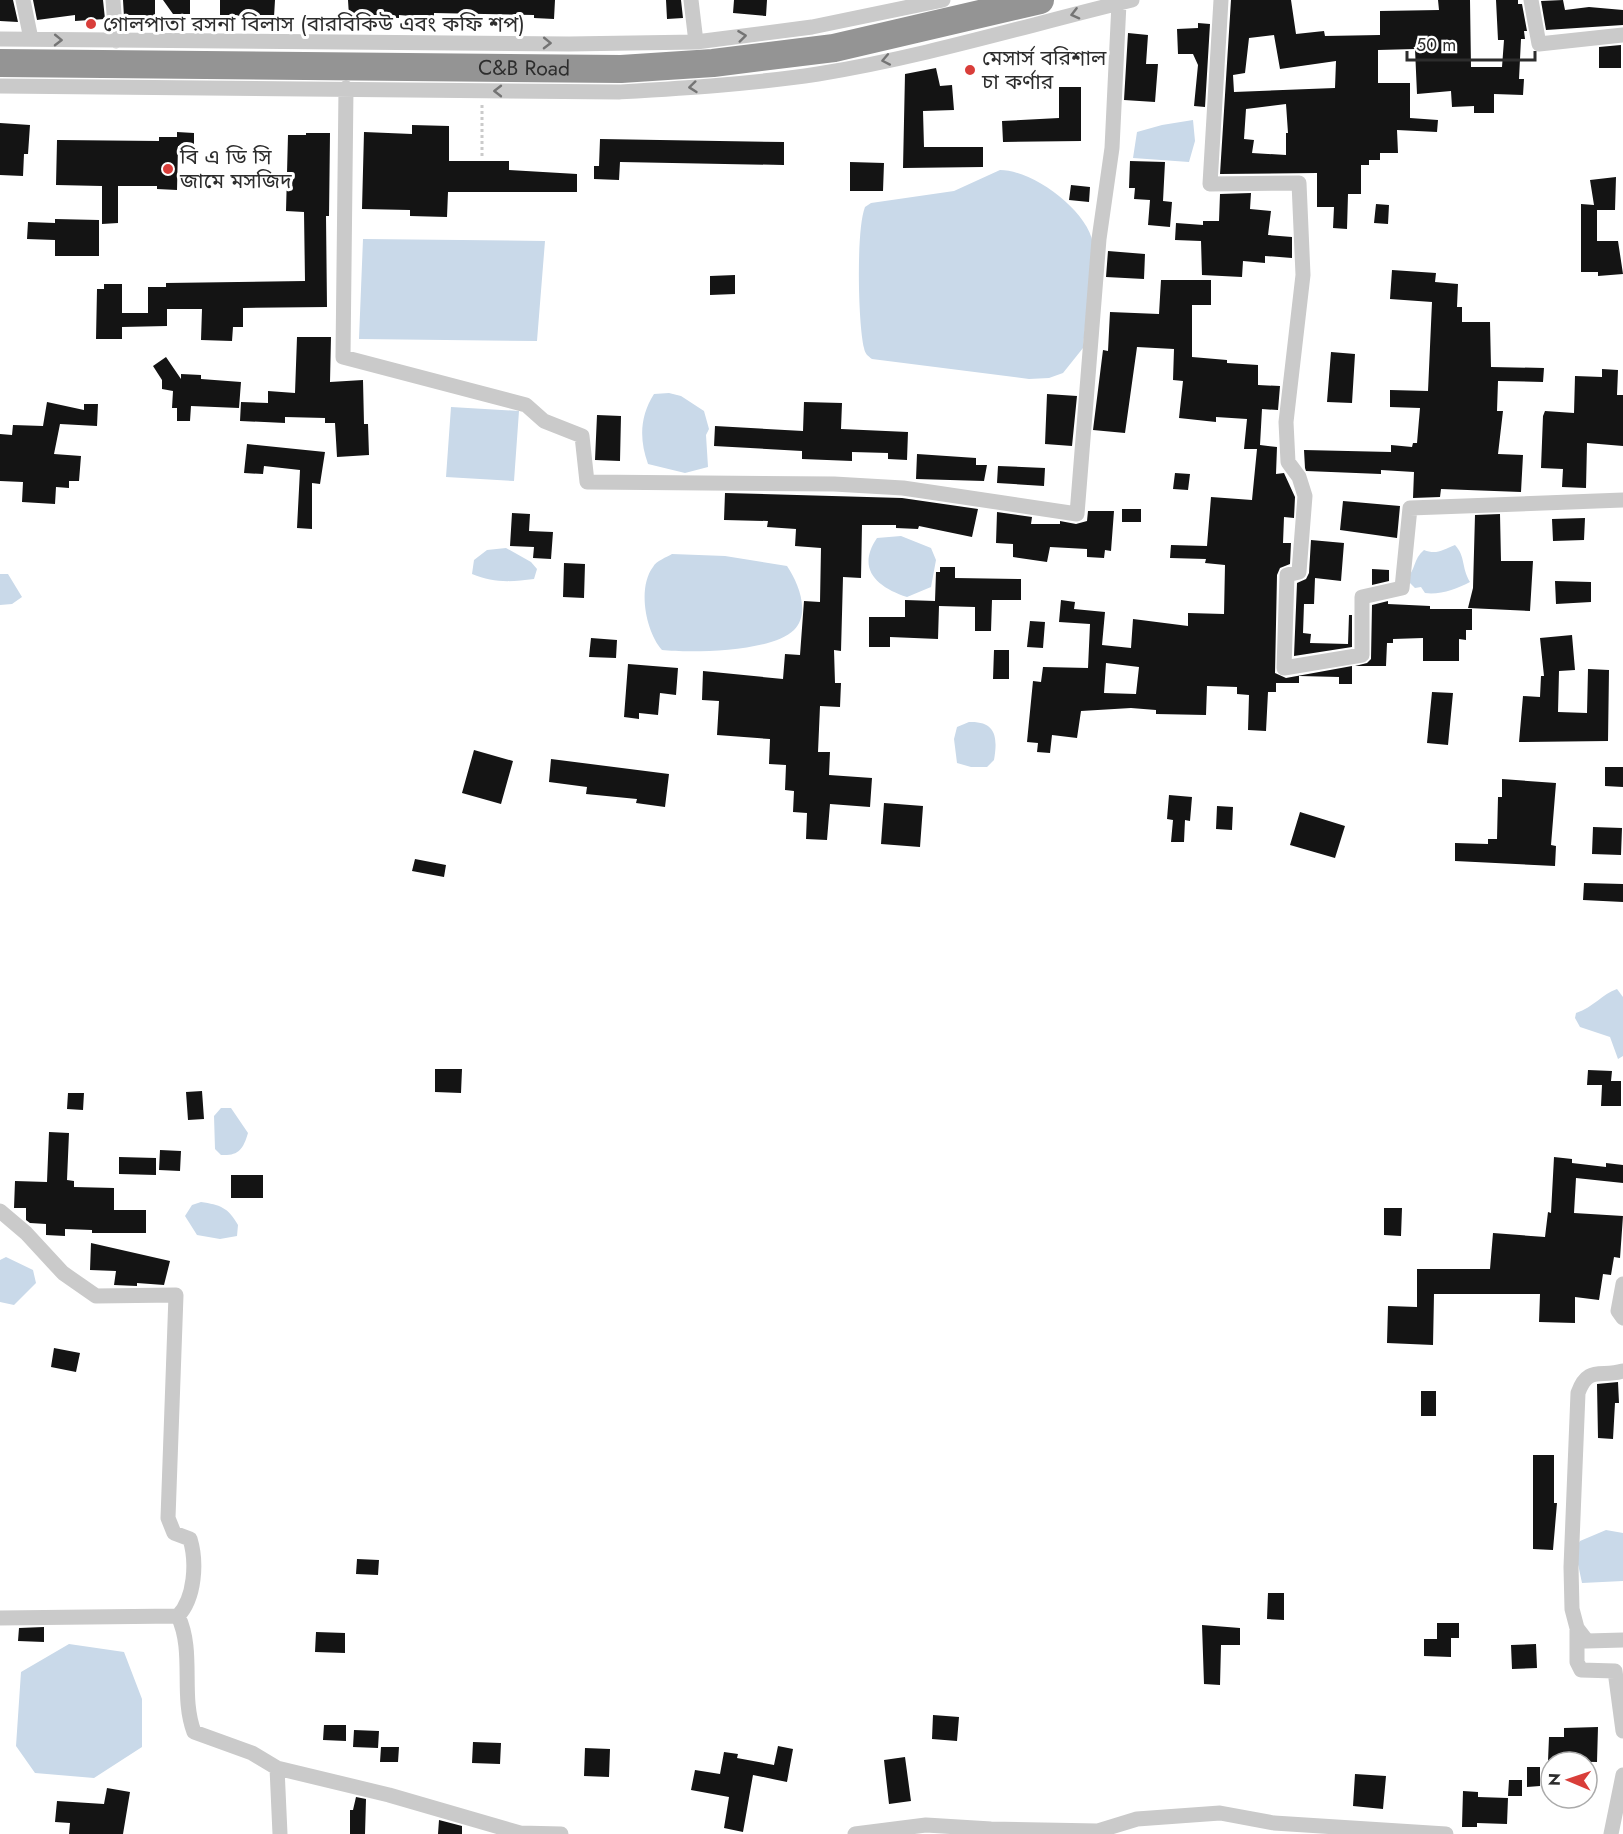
<svg xmlns="http://www.w3.org/2000/svg" width="1623" height="1834" font-family="Jost,'Noto Sans Bengali',sans-serif">
<style>
.water{fill:#c9d9e9}
.building{fill:#141414;fill-rule:evenodd}
.lines{fill:none;stroke-linecap:round;stroke-linejoin:round}
.path{stroke:#cacaca;stroke-width:3;stroke-dasharray:3 3;stroke-linecap:butt}
.street{stroke:#cacaca;stroke-width:15}
.highway{stroke:#949494;stroke-width:28}
.oneway{stroke:#747474}
.poi-dot{fill:#d93e3a;stroke:#fff;stroke-width:2}
.labels{text-anchor:middle;dominant-baseline:central;stroke-width:6;stroke-linejoin:round;paint-order:stroke}
.poi-label{font-size:21px;fill:#2d2d2d;stroke:#fff;text-anchor:start}
.street-label{font-size:21px;fill:#2d2d2d;stroke:#fff}
</style>
<rect width="100%" height="100%" fill="#fff"/>
<path class="water" d="M1193,120l2,21 -6,21 -56,-4 4,-26 25,-7z
M1000,170c33,0 87,40 93,73l-10,105 -20,25 -14,5 -20,1 -157,-20c-4,-3 -7,-5 -8,-11 -6,-24 -8,-119 1,-141l6,-4 83,-12z
M363,239l182,2 -8,100 -178,-2z
M669,393l12,3 23,15 5,18 -3,6 2,32 -23,6 -37,-9c-9,-25 -8,-48 6,-70z
M451,407l68,4 -5,70 -68,-4z
M901,536l30,12 5,12 -5,27 -24,10c-30,-10 -51,-28 -30,-59z
M1455,545c11,12 6,22 15,37 -13,7 -30,13 -45,11l-4,-6 -6,1 -9,-9c10,-9 7,-20 18,-29 12,5 19,0 31,-5z
M506,548l25,14 6,7 -3,10c-23,3 -41,4 -62,-5l2,-14 13,-10z
M672,554l53,2 62,10c11,16 24,47 7,64 -22,22 -102,23 -132,20 -16,-18 -25,-62 -9,-83 3,-6 14,-10 19,-13z
M0,574h8l14,23 -10,7 -12,1z
M969,722c27,-1 29,15 25,38l-7,7h-16l-14,-4 -3,-24 3,-12z
M1617,989l6,8v59l-5,3 -8,-22 -30,-10 -5,-9 1,-5c18,-6 26,-19 41,-24z
M221,1108h10l17,25c-5,17 -10,23 -27,22l-6,-6 -1,-33z
M201,1202c19,3 27,5 37,23l-1,11 -17,3 -23,-4 -12,-19 7,-11z
M6,1257l27,13 3,13 -22,22 -14,-3v-42z
M1606,1530l17,3v48l-41,2 -7,-33 5,-9z
M69,1644l55,8 18,47v48l-48,31 -59,-5 -19,-27 5,-74z"/>
<path class="building" d="M0,0h13l5,22 -18,-1z
M33,0h70l2,19 -30,2v-6l-38,5z
M123,0h32v17h-31z
M163,0h27v14h-17z
M220,0h55l-1,17 -54,-2z
M348,0h207l-1,19 -20,-1v-3l-100,-2v5l-35,-3v3l-35,-1 -15,-1z
M666,0h15l2,18 -16,1z
M734,0h33l-1,16 -33,-3z
M1231,0h60l5,34 28,-3 1,5 55,-1v-24l59,-1 -1,-10h32l1,67h31l2,-27h-6l-2,-40h22v4h4l5,27h-3l1,8h-4l-2,40h5l-1,16 -29,-1v19h-20v-7l-22,1 -1,-16 -34,3 -2,-45 -37,1v33h32v35l28,2 -1,12 -40,-2 1,23h-18v7h-11v5h-8v29h-13l-1,35 -14,-1 1,-21h-17v-34l-97,1zM1274,35l6,34 56,-8 -1,27 -101,4 -1,-17 12,-2 4,-35zM1286,104l2,29h-2v22l-34,-2 2,-13 -10,-1 2,-30z
M1563,0l2,10 24,-3 34,3v15l-77,5 -5,-29z
M1198,23l12,1 -5,83 -11,-1 4,-41 -5,-11h-15l-1,-25 21,-1z
M1128,33l20,2 -2,29h12l-3,38 -31,-2z
M1621,45v23h-22v-21z
M936,68l4,18 12,-1 2,25 -31,1 1,36h59v20l-80,1 2,-94z
M1059,87h22v54l-78,1 -1,-21 57,-3z
M0,123l30,2 -2,29h-4l-1,22 -23,-1z
M412,125l37,1v35h60v9l68,4v18h-129l-1,25 -37,-1v-6l-48,-1 2,-77 48,2z
M177,132l17,1v13h-16l-1,44 -20,-1v-3h-39v37l-16,1v-38l-46,-1 1,-45 102,1v-4h18z
M306,133h24l-1,83h-3l1,91 -84,1v19h-10l-1,14 -31,-1 1,-31h-35v17l-45,1v12h-26l1,-50h7v-5h18v29h26v-26h18v-4l139,-2 -1,-69 -18,-1 2,-76h18z
M600,139l184,3v23l-164,-3 -1,18 -25,-1v-13h5z
M1130,161l35,1 -2,39 9,1 -2,25 -22,-2 2,-25 -16,-1 1,-11h-6z
M850,162l34,1 -1,28h-33z
M1616,177l-1,33h-18v31h21l5,33 -25,2v-4h-17v-68l13,1 -4,-25z
M1071,185l19,2 -1,15 -20,-2z
M1251,193l-1,16 21,2 -3,24 24,2v21l-27,-2v7l-22,-2 -1,16 -40,-2 -1,-34 -26,-1 1,-17 27,2v-4h16l1,-27z
M1376,204l13,1 -1,19 -14,-1z
M55,219l44,1v36h-44v-16l-28,-1 1,-17 27,1z
M1108,251l37,3 -1,25 -38,-2z
M1392,270l44,3 -1,9 23,2 -1,23h5v15h28l1,45 53,1 -1,14 -45,-1 -1,30h6l-5,43 25,1 -2,37 -80,-3 -1,8 -27,1 1,-26 -33,-2v4l-75,-3 -1,-3 -1,-18 87,2v-7l21,2 1,-4h4l3,-35 -30,-1v-17l38,1 4,-89 -42,-3z
M735,275v19l-25,1v-19z
M1161,280h50v25h-19v52l35,3v3l31,2v20l22,1 -2,24 -16,-1 -2,36 17,2 -1,27 8,-1 11,24 -1,21 -10,-1 -1,26h8l-1,21 -10,4 -3,7 -2,98 11,5 66,-12v18h-13v-7l-40,-1v7h-23v9h-8l-2,39 -18,-1 1,-35 -12,-1v-7l-30,-1 -1,29 -50,-1v-4l-25,-2 -50,3 -4,27 -25,-3 -2,18 -13,-1 1,-9 -11,-1 6,-61 8,1 2,-15 45,1 2,-44 -31,-2 2,-22 14,2 -1,7 31,3 -3,33 29,3 2,-29 55,7v-13l36,1 1,-49 -20,-2 1,-4 -36,-1 1,-13 36,1 4,-49 41,3 5,-51h-13l3,-30 -31,-2v5l-37,-4 4,-37 -10,-1 1,-31 -37,-2 -12,86 -32,-3 10,-80 5,1 2,-39 49,2zM1106,663l33,4 -3,27 -32,-1z
M297,337h34l-1,45 33,-2 1,44h4l1,31 -32,2 -2,-34h-10v-5l-40,-1v6l-45,-2 1,-19 27,1v-12l27,2z
M1331,352l24,2 -3,49 -25,-1z
M166,357l15,22v-5l20,1v4l40,3 -2,26 -48,-2 -1,15h-13v-13h-5l1,-17 -11,-2v-9l-9,-14z
M1602,369l16,1 -1,25h6v51l-36,-3 -1,45 -24,-1 1,-18 -22,-1 2,-52 2,-5 29,2 1,-37 27,1z
M1047,394l30,2 -5,50 -27,-2z
M47,402l37,8v-6h14l-1,22 -37,-2 -6,30 27,2 -2,25h-10v7l-13,-1 -1,17 -33,-2 1,-20 -23,-1v-47l12,1 1,-10 30,1z
M804,402l38,1 -1,26 67,3 -1,28 -19,-1v-6l-36,-1v9l-50,-2v-8l-88,-5 1,-20 88,5z
M597,415l24,1 -1,45 -25,-1z
M247,444l78,8 -5,32 -8,-1v46l-15,-1 3,-58 -36,-4 -1,8 -19,-1z
M917,454l59,4v7h11l-3,16 -68,-2z
M998,466l47,2 -1,18 -47,-3z
M1175,473l15,1 -2,16 -15,-1z
M725,493l177,5 76,11 -6,28 -53,-11 -1,3 -22,-1v-3h-34l-1,53 -18,-1 -2,74 -7,-1 1,33h6l-1,24 -20,-1 -2,46h12l-1,23 43,3 -2,29 -40,-3 -3,36 -21,-1 1,-26 -14,-1 1,-21 -9,-1 1,-25 -17,-1 1,-25 -53,-4 2,-34 -17,-1 1,-29 80,8 2,-25 15,1 4,-54 16,1 1,-54 -26,-2 1,-17 -29,-2 1,-6 -44,-1z
M1343,501l57,5 -3,32 -57,-8z
M1122,509h19v13h-19z
M1088,511h26l-3,40 -6,-1 -1,8 -17,-1v-8l-37,-2 -3,15 -34,-5v-13l-17,-1 1,-31 35,5 -1,7h29v-3l16,3 11,-3z
M512,513l18,1 -1,17 24,1 -2,27 -18,-1 1,-11 -24,-1z
M1500,514l1,47h32l-3,50 -62,-3 5,-20 2,-73z
M1585,518l-1,22 -31,1 -1,-22z
M1311,540l33,3 -3,38 -26,-3 -1,26h-10l-1,29 8,1 -1,9 38,1 1,-29h3v32l-58,9 3,-73 9,-4 3,-6z
M564,563l21,1 -1,34 -21,-1z
M940,567h15v11l66,1v21h-29l-1,31h-16v-24l-36,-1 -1,33 -48,-2v10h-21v-30h36v-17l30,1 1,-29h4z
M1372,569l17,1v11l-17,4z
M1555,581l36,1v20l-35,2z
M1388,601v3l42,2v3h42v21h-6v10l-7,-1v22h-36v-23l-30,1v4h-6l-1,23h-31l12,-3 4,-4 1,-54z
M1030,621l15,1 -2,26 -16,-1z
M1572,635l3,35 -16,1 -1,41 29,1 1,-44 21,1 -1,71 -89,1 4,-46 17,1 1,-21h3l-4,-38z
M591,638l26,2 -1,18 -27,-1z
M994,650h15v29h-16z
M628,664l50,4 -2,27 -16,-2 -2,22 -19,-2v6l-15,-2z
M1432,692l21,1 -5,52 -21,-2z
M474,750l39,11 -12,43 -39,-11z
M551,759l118,15 -4,33 -29,-4 1,-4 -51,-5 1,-7 -38,-5z
M1605,767h18v20l-18,-1z
M1502,779l54,4 -5,62 5,1 -1,20 -100,-5v-18l33,1v-5h9l1,-42h4z
M1169,795l23,2 -2,24 -5,-1 -1,22h-13l2,-22 -6,-1z
M884,803l39,3 -3,41 -39,-3z
M1217,806l16,1 -1,23 -16,-1z
M1300,812l45,14 -10,32 -45,-13z
M1593,827l29,1 -1,27 -29,-1z
M415,859l31,6 -2,12 -32,-6z
M1584,883l39,1v18l-40,-2z
M435,1069h27l-1,24 -26,-1z
M1588,1070l24,1 -1,10h10v25h-20l1,-21h-15z
M202,1091l2,28 -16,1 -2,-28z
M68,1093h16l-1,17 -16,-1z
M49,1132l20,1 -2,47 7,1v6l40,1v22h32v23h-54v-3l-27,-1v7l-19,-1v-11l-16,-1 -4,-3v-12h-12l1,-27 32,1z
M160,1150l21,1 -1,20 -21,-1z
M119,1157l37,1v17l-37,-1z
M1554,1157l18,2v4l34,4v-4l17,2v18l-47,-5 -2,35 49,3 -3,42 -6,-1 -3,18 -8,-1 -4,26 -24,-3v26l-36,-1 1,-28h-106l-1,51 -46,-2 1,-37 29,1v-38h73l3,-36 52,4 3,-25 3,1z
M231,1175h32v23h-32z
M1384,1208h18l-1,28 -17,-1z
M91,1243l79,18 -6,24 -27,-2v3l-23,-1 2,-14 -26,-1z
M54,1348l26,5 -4,19 -25,-5z
M1618,1382l1,21h-4l-2,36 -15,-1 -1,-54z
M1421,1391h15v25h-15z
M1533,1455h21v48h3l-4,47 -20,-1z
M357,1559l22,1 -1,15 -22,-1z
M1268,1593h16v27l-17,-1z
M1437,1623h22v15h-8v19l-27,-1v-17h13z
M1202,1625l38,3v17h-19l-1,40 -16,-1z
M44,1627v15l-26,-1 1,-13z
M316,1632l29,1v20l-30,-1z
M1536,1644l1,24 -25,1 -1,-24z
M933,1715l26,2 -2,24 -25,-2z
M324,1725h22v16l-23,-1z
M1598,1727l-1,35 -49,-1 1,-24h15v-9z
M354,1730l25,1 -1,17 -25,-1z
M473,1742l28,1 -1,21 -28,-1z
M778,1746l15,3 -6,33 -34,-7 -10,57 -19,-4 5,-31 -38,-7 4,-20 25,4 4,-22 14,2 -1,4 37,7z
M381,1747h18l-1,15h-18z
M585,1748l25,1 -1,28 -25,-1z
M905,1757l6,44 -22,3 -5,-44z
M1527,1767h13v19l-13,1z
M1355,1774l31,2 -3,33 -30,-3z
M1509,1780h13v16h-14z
M107,1788l23,4 -7,42h-54l1,-11 -15,-1 2,-21 47,3z
M1463,1791l15,1v5l30,1 -1,26 -30,-1v4h-15z
M356,1797l10,2 -1,35h-15v-24h3z
M439,1820l23,6v8h-24z"/>
<g class="lines">
<path class="path" d="M482,156v-51"/>
<path class="street" d="M23,0l8,39
M113,0l3,41
M691,0l5,42
M1221,0l-11,184 89,-1 4,92 -17,147 2,40 11,15 6,19 -6,76 -12,3 -3,93 78,-13v-58l40,-9 8,-80 213,-8
M1531,0l8,44 84,-9
M0,39l569,5 127,-2 116,-15 131,-27
M0,86l619,6c66,-4 133,-8 199,-18 106,-17 210,-49 314,-74
M346,88l-3,269 183,48 18,16 38,15 5,46 247,2 69,4 174,26 22,-275 13,-91 7,-145
M0,1211l26,22 37,40 33,23 80,-1 -8,223 6,15 16,6c7,23 5,59 -12,77
M1623,1284l-5,27 5,7
M1623,1371c-22,7 -35,-6 -45,22l-7,174 1,42 5,19 10,13 36,-1
M0,1618l178,-2c17,36 2,79 16,116l58,21 25,15 112,27 131,38 41,1
M1577,1628v34l4,8 34,1 8,60
M277,1768l3,66
M855,1834l71,-9 65,4 107,2 39,-12 83,-6 54,10 172,11
M1611,1834l12,-59"/>
<path class="highway" id="s1" d="M0,63l621,6 92,-6 121,-15 206,-48"/>
</g>
<defs><path id="oneway-chevron" d="M-2-3.5L2.5 0L-2 3.5" fill="none" stroke-width="1.6" stroke-linecap="round" stroke-linejoin="round" transform="scale(1.5)"/></defs>
<g class="oneway">
<use href="#oneway-chevron" transform="translate(1075 14) rotate(166)"/>
<use href="#oneway-chevron" transform="translate(742 36) rotate(-7)"/>
<use href="#oneway-chevron" transform="translate(58 40) rotate(1)"/>
<use href="#oneway-chevron" transform="translate(547 43) rotate(1)"/>
<use href="#oneway-chevron" transform="translate(886 60) rotate(169)"/>
<use href="#oneway-chevron" transform="translate(693 87) rotate(174)"/>
<use href="#oneway-chevron" transform="translate(498 91) rotate(-180)"/>
</g>
<g class="poi-dot">
<circle cx="91" cy="24" r="6"/>
<circle cx="970" cy="70" r="6"/>
<circle cx="168" cy="169" r="6"/>
</g>
<g class="labels">
<g class="poi-label">
<text x="103" y="24">গোলপাতা রসনা বিলাস (বারবিকিউ এবং কফি শপ)</text>
<text x="982" y="58">মেসার্স বরিশাল<tspan x="982" dy="24">চা কর্ণার</tspan></text>
<text x="180" y="157">বি এ ডি সি<tspan x="180" dy="24">জামে মসজিদ</tspan></text>
</g>
<g class="street-label">
<text stroke="none"><textPath href="#s1" startOffset="524">C&amp;B Road</textPath></text>
</g>
</g>
<g transform="translate(1569 1780) rotate(272)"><circle r="28" fill="#ffffff" stroke="#ababab" stroke-width="1.5"/>
<path d="M0-4.5L10 22L0 15L-10 22Z" fill="#d93e3a"/>
<text y="-9" font-size="16" font-weight="bold" text-anchor="middle" fill="#2d2d2d">N</text>
</g>
<path d="M1407 51v9h128v-9" fill="none" stroke="#2d2d2d" stroke-width="3"/>
<text x="1416" y="51" font-size="18" fill="#2d2d2d" stroke="#ffffff" stroke-width="4.5" paint-order="stroke">50 m</text>
</svg>
